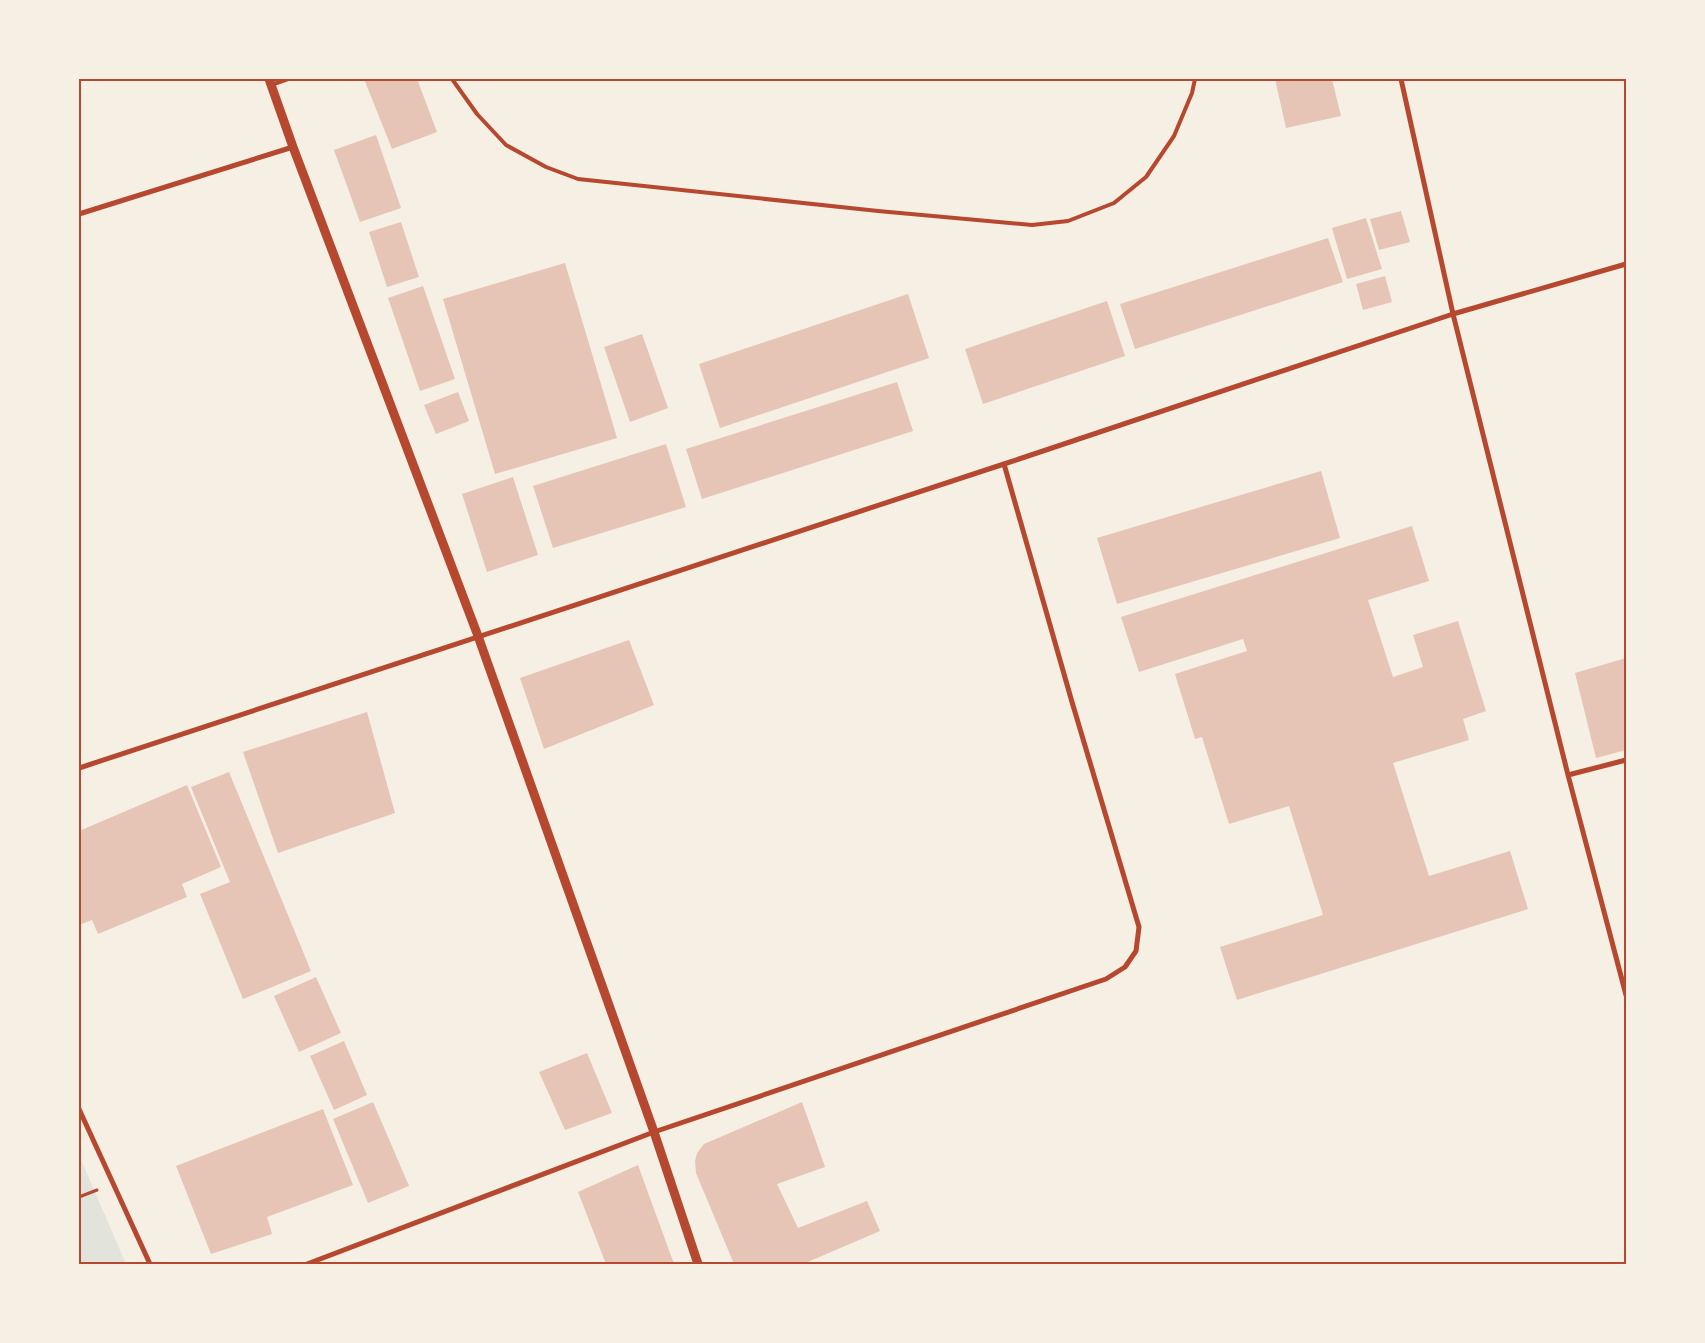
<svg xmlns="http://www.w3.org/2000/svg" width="1705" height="1343" font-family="'Fira Sans Condensed',sans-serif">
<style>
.green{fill:#e2e4dc}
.building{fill:#e6c5b7}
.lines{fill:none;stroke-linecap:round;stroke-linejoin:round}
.path{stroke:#b5482f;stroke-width:3}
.service{stroke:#b5482f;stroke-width:4}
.minor{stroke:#b5482f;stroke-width:5}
.tertiary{stroke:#b5482f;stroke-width:9}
.neatline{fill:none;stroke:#b5482f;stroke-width:2}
</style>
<rect width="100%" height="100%" fill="#f6efe4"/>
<path class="green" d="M79,1155l47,109h-47z"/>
<path class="building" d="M364,79h53l20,53 -45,17z
M1275,79h57l9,37 -55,12z
M376,135l25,73 -41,14 -26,-72z
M1401,211l9,31 -31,8 -9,-31z
M1366,218l16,51 -35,10 -15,-51z
M401,222l18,55 -32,10 -18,-55z
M1328,238l15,44 -208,67 -15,-45z
M565,263l52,175 -122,36 -52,-175z
M1385,276l7,26 -29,8 -7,-26z
M423,286l32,93 -35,12 -32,-93z
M908,294l21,64 -209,70 -21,-64z
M1107,301l18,55 -142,48 -18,-55z
M642,334l26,74 -38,14 -26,-75z
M897,382l16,49 -211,68 -16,-50z
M458,392l11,29 -33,13 -12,-29z
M666,444l20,63 -133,41 -20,-62z
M1321,471l19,67 -223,66 -20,-66z
M513,477l25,78 -51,17 -25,-78z
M1412,526l17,55 -61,19 25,77 30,-10 -10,-32 45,-14 28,90 -23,8 6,21 -76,23 36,113 81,-25 18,58 -291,91 -17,-53 103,-32 -34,-109 -60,18 -27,-87 -7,2 -20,-65 72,-23 -4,-12 -104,33 -18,-55z
M629,640l25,65 -110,44 -24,-71z
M1626,658v92l-30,8 -21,-85z
M367,712l28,101 -117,40 -35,-101z
M229,772l82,199 -68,28 -43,-105 30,-12 -39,-95z
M187,785l34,82 -39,17 5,13 -89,37 -6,-14 -13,5v-94z
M316,977l25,56 -42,19 -25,-56z
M344,1041l23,54 -33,15 -24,-54z
M587,1053l25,60 -47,17 -26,-58z
M373,1102l36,84 -41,17 -35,-84z
M802,1102l23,65 -48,17 21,44 69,-27 13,30 -77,33h-69l-38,-91 -1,-12 2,-8 7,-9z
M323,1109l30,76 -86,32 5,17 -61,20 -35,-88z
M638,1165l36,99h-68l-28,-72z"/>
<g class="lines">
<path class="path" d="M79,1197l18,-7"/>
<path class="service" d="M452,79l25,35 29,31 40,22 32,12 300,32 154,14 36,-4 46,-18 32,-26 28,-41 18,-43 3,-14
M271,85l17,-6"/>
<path class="minor" d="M1401,79l52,235 115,461 58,220
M79,214l214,-67
M79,768l925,-304 449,-150 173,-50
M1568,775l58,-15
M79,1109l71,155
M307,1264l347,-132 452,-153 19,-12 11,-16 3,-24 -67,-225 -68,-238"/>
<path class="tertiary" d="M269,79l24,68 185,489 176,496 44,132"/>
</g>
<rect width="1705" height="1343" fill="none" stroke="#f6efe4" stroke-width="160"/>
<rect x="80" y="80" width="1545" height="1183" class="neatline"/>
</svg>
